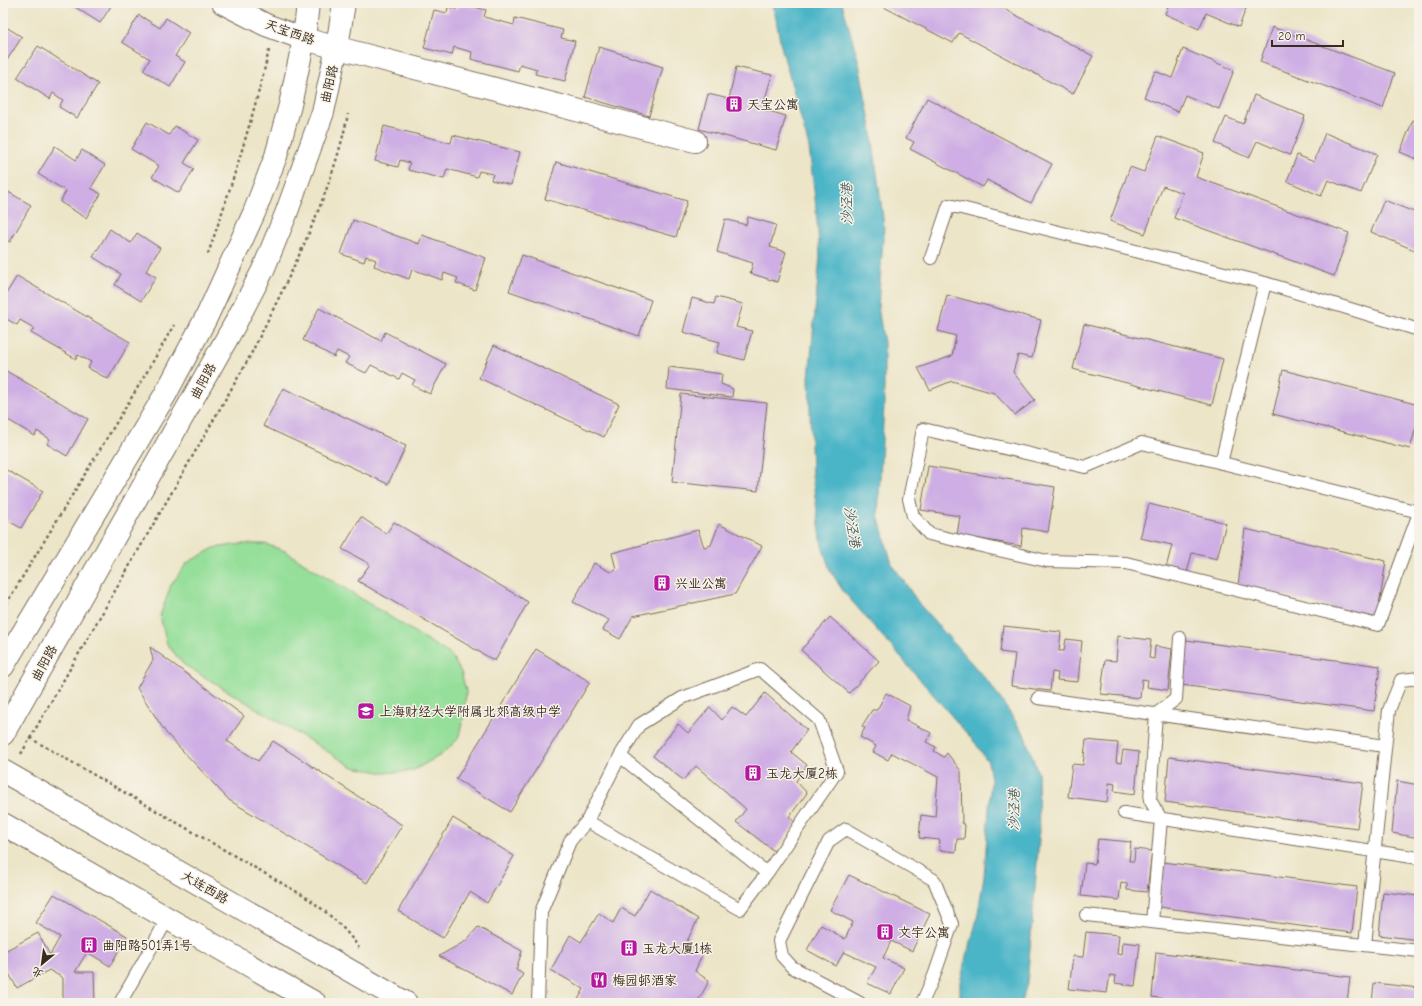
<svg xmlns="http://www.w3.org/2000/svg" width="1422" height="1006" font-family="'Comic Neue','LXGW WenKai TC',sans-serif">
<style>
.green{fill:#95df9a;stroke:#68845c}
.water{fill:#4bb5c8;stroke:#437073}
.building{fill:#ceaee4}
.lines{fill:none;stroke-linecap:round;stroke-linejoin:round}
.lane-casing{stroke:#796b5a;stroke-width:14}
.street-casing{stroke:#796b5a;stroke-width:24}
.primary-casing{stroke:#796b5a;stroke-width:24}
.path{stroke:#796b5a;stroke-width:2.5;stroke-dasharray:3 3;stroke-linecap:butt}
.lane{stroke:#fff;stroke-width:12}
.street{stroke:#fff;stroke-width:22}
.primary{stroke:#fff;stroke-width:22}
.labels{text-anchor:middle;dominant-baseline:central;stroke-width:3;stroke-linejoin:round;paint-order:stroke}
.street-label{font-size:13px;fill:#3b2a1e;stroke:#f7f3e8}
.poi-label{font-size:13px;fill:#3b2a1e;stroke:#f7f3e8;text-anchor:start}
.water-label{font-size:14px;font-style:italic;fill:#415b5a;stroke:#f7f3e8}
</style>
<rect width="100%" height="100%" fill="#f7f3e8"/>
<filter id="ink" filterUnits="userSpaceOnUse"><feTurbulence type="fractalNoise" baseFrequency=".025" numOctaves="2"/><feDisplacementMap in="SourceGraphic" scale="8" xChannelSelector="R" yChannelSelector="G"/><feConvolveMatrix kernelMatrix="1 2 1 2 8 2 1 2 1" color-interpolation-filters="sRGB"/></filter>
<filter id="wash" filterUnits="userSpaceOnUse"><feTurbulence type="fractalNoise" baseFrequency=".012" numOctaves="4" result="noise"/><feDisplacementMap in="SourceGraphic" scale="16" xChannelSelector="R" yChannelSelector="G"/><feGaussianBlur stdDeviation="0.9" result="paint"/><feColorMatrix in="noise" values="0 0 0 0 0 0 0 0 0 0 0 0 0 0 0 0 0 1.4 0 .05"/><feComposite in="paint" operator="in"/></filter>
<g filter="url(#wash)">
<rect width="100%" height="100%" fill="#ece5c8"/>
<path class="green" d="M241,544h24l20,7 166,104 10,17 5,19 -2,25 -6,23 -17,16 -29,16 -27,2 -32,-6 -170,-103 -16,-20 -7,-28 11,-31 16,-22 27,-15z"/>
<path class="water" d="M773,3h69l17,60 12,64 13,99 -6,81 6,36v61l-6,112 14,48 28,41 71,80 33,49 14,39 1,66 -12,145 -6,19h-61v-21l17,-63 7,-43 5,-68 2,-29 -3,-17 -12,-18 -133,-153 -13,-21 -8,-24 -10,-72 -3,-96 11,-122 -5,-58 -6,-51 -28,-101z"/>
<g id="blocks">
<path class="building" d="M69,3h44l-13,20z
M459,3l27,7 -2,7 30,8 1,-7 48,12 -2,8 14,3 -10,40 -30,-7 2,-5 -17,-5 -2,7 -47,-12 1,-7 -18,-5 -2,8 -28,-7 10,-38 13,3 1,-6 9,2z
M880,3h94l3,2 1,-2h15l100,53 -20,38 -114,-61 -6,10 -73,-38z
M1169,3h79l-9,24 -33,-14 -7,16 -34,-15z
M139,15l21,13 6,-10 23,15 -14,23 10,6 -15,25 -27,-17 7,-11 -28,-17z
M3,25l19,12 -19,29z
M1272,27l123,46 -12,35 -123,-46z
M38,46l60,38 -21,34 -18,-11 4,-7 -10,-7 -3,6 -33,-21z
M599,47l64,20 -14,49 -64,-19z
M1183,49l51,21 -15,39 -34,-14 -7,17 -34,-15 11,-26 17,7z
M736,67l36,8 -10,34 24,7 -10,34 -77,-21 9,-35 21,5z
M1254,95l51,21 -15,39 -33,-14 -8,17 -34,-15 11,-26 17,7z
M927,98l125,66 -21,39 -44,-23 -4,7 -73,-38 4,-7 -8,-4z
M1413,120l6,2v38l-19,-8z
M147,122l22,13 6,-9 23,14 -14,23 10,6 -15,24 -27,-16 7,-11 -28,-17z
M384,126l67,17 2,-8 67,17 -9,33 -20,-5 2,-6 -14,-3 -2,6 -30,-8 -3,10 -36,-9 2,-7 -10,-3 -2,7 -23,-6z
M1325,133l52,21 -16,39 -33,-13 -7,16 -34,-15 10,-26 17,7z
M1158,136l46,17 -8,24 153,56 -15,43 -160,-58 9,-25 -20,-7 -18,48 -35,-13 20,-54 14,5z
M55,146l21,14 6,-10 23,15 -14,23 10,6 -15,24 -26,-16 6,-11 -28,-17z
M556,162l131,39 -11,36 -131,-38z
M3,189l28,16 -21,37 -7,-4z
M1384,200l35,14v38l-48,-20z
M748,217l28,8 -6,22 16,5 -9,30 -27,-9 3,-10 -36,-11 8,-33 21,6z
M353,220l66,24 3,-9 64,23 -11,32 -19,-7 2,-5 -14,-5 -2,7 -30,-11 -3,10 -35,-13 2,-6 -10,-4 -2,6 -23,-8z
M110,229l21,14 6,-10 23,15 -14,23 10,6 -15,24 -26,-16 6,-11 -28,-17z
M522,255l129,45 -12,36 -130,-45z
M17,276l113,66 -22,37 -20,-11 3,-6 -13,-7 -2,4 -45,-26 3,-5 -14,-8 -3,5 -14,-8v-18z
M947,295l94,25 -9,38 -14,-3 -5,17 22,28 -20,15 -21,-22 -42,-12 -22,9 -12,-22 34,-12 4,-20 -18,-5z
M716,297l27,7 -7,23 16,4 -8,29 -27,-7 3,-11 -37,-10 9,-34 22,6z
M319,308l62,33 4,-9 61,32 -16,30 -18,-9 3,-5 -13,-7 -3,6 -28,-14 -5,8 -21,-10 4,-6 -12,-6 -3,6 -31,-17z
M1084,324l139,35 -11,46 -139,-36z
M494,345l125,59 -15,33 -125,-59z
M669,367l53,7 -1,10 12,5 -1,8 -65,-8z
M3,369l85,50 -21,37 -20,-12 3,-5 -13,-8 -2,5 -32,-19z
M1283,370l136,35v11l-9,33 -137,-35z
M283,388l123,58 -18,38 -125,-58z
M681,394l86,9 -9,88 -86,-9z
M928,466l127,21 -7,45 -25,-4 -2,18 -64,-11 3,-19 -39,-6z
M3,468l40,23 -22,37 -18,-10 2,-7 -2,-1z
M1149,504l77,19 -9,36 -25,-6 -5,20 -21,-5 6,-23 -32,-7z
M361,517l25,17 8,-12 134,80 -33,59 -137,-80 12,-17 -28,-15z
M719,524l43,22 -27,48 -102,22 -13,23 -17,-9 6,-10 -36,-18 21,-39 16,9 6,-3 -4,-16 86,-23 6,17 7,-2z
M1245,529l141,32 -9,57 -139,-32z
M830,617l49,44 -30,32 -48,-43z
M1003,626l58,6 -2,19h5l2,-12 16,2 -4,41 -21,-2 1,-7 -6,-1 -2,19 -39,-5 4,-32 -15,-2z
M1118,636l33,4 -2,18 5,1 1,-13 17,3 -4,41 -21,-3 1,-7 -6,-1 -2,19 -39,-4 4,-34 11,1z
M1186,640l194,26 -6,45 -193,-26z
M150,647l94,69 -17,25 31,20 15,-20 129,84 -35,58 -138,-83 -63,-67 -29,-45 16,-28z
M536,649l54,33 -80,130 -54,-33z
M765,693l42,37 -16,22 16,13 -11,16 11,12 -18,24 7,6 -22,28 -38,-29 10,-13 -50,-43 -13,14 -30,-24 25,-32 10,9 22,-26 12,13 10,-13 14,10z
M886,693l24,13 -4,14 25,13 -5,9 10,5 -2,4 10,6 3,-4 14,18 1,52 3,2 -1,14h-7l-1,13 -17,-2 1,-10 -21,-2 2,-23 14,2 3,-40 -46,-24 -4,7 -15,-8 3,-6 -16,-9 5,-9 -3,-2 10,-16h5z
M1086,740l32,3 -2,19 5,1 2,-13 16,2 -4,42 -21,-3 1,-7 -6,-1 -2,19 -39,-5 4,-33 11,1z
M1169,757l194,26 -6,45 -192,-26z
M1397,781l22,4v53l-27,-5z
M453,818l61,38 -27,47 -17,-11 -27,46 -45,-27z
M1098,839l33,3 -2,19h5l1,-12 17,2 -5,41 -20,-2v-7l-6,-1 -2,18 -38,-4 4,-33 10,1z
M1163,862l194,25 -5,46 -193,-26z
M849,875l81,39 -18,37 -21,-10 -8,17 21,10 -13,26 -24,-11 9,-16 -32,-15 -8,14 -29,-16 14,-25 24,14 8,-17 -23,-12z
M650,889l48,30 -12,24 17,10 -8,18 14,10 -12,22h-121l8,-14 -33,-19 19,-35 11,7 18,-29 14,10 8,-15 14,8z
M1383,892l36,4v44l-40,-5z
M54,894l73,42 -17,30 -23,-14 -12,20h19l1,31h-32v-25l-14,-8 -32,18 -14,-25v-11l35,-19 12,22 10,-18 -24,-14z
M478,927l44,24 -6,19 7,4 -11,21 -73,-39 27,-15z
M1086,932l33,3 -2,19 5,1 1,-13 17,2 -5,42 -20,-3 1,-7 -6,-1 -3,18 -38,-4 4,-33 10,1z
M1156,952l194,25 -3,26h-152l-43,-6z
M1374,983l45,5v15h-47z"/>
</g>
</g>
<g filter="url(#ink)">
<use href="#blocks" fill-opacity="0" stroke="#796b5a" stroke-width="1"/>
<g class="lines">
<g class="lane-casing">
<path id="lane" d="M931,258l18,-53 316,78 154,47
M1221,463l44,-180
M1419,512l-277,-69 -57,24 -162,-38 -14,70 4,17 16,18 118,27 79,2 252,62 41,-112
M1038,698l347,48
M620,756l19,-31 43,-27 78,-29 59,51 18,51 -70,102
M1124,813l295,45
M1086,915l333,36
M1152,922l9,-103 -11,-19 6,-86 20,-15 4,-61
M1365,945l24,-235 12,-30 18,-2
M120,1003l48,-85
M538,1003l3,-91 29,-71 17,-20 33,-65 147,117 -27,36 -153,-88
M860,1003l-68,-36 -10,-11 -3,-15 50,-100 17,-12 88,51 18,44 -18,52 -12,27"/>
</g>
<g class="street-casing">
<path id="street" d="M223,3l43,22 38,14 391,102"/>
</g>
<g class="primary-casing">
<path id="primary" d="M3,666l162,-271 42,-79 47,-103 22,-57 14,-51 14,-66 4,-36
M3,734l232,-410 28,-54 23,-56 37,-102 14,-65 7,-44
M3,771l403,232
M3,824l312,179"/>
</g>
<path class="path" d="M208,254c23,-67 45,-135 61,-204
M3,609l141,-232 30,-52
M30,738l274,158c21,14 41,31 55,52
M21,754l227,-394c38,-77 83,-161 100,-246"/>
<use href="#lane" class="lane"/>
<use href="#street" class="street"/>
<use href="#primary" class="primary"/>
</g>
</g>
<defs>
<g id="building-square" transform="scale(0.9)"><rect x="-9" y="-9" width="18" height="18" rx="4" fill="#b5179e" stroke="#f7f3e8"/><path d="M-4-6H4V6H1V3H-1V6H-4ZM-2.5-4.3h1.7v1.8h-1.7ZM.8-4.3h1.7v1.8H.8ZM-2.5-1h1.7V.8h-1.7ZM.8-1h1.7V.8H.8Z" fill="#fff"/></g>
<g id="school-square" transform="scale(0.9)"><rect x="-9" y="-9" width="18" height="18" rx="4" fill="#b5179e" stroke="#f7f3e8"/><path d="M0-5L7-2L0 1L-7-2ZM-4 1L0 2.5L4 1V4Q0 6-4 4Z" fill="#fff"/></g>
<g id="restaurant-square" transform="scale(0.9)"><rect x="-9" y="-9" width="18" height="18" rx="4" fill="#b5179e" stroke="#f7f3e8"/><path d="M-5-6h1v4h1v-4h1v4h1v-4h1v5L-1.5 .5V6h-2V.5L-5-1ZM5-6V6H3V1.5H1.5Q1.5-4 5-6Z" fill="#fff"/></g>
</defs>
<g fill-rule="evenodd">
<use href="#building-square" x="734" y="104"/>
<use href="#building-square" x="662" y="583"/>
<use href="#school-square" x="366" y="711"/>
<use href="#building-square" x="753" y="773"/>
<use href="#building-square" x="885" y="932"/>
<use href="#building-square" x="89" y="945"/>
<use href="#building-square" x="629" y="948"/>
<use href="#restaurant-square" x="599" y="980"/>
</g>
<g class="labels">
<g class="street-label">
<text transform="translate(290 32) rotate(19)">天宝西路</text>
<text transform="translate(329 84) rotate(-77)">曲阳路</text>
<text transform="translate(203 381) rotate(-61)">曲阳路</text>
<text transform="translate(44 663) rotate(-61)">曲阳路</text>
<text transform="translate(205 887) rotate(30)">大连西路</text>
</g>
<g class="poi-label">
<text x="747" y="104">天宝公寓</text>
<text x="675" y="583">兴业公寓</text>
<text x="379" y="711">上海财经大学附属北郊高级中学</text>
<text x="766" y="773">玉龙大厦2栋</text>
<text x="898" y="932">文宇公寓</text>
<text x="102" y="945">曲阳路501弄1号</text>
<text x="642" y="948">玉龙大厦1栋</text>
<text x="612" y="980">梅园邨酒家</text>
</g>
<g class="water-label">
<text transform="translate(847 204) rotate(-91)">沙泾港</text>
<text transform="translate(852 527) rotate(81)">沙泾港</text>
<text transform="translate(1014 810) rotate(-89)">沙泾港</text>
</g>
</g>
<rect width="1422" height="1006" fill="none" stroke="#f7f3e8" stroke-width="16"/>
<g transform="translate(42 964) rotate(209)" stroke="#f7f3e8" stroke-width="3" paint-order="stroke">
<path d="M0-3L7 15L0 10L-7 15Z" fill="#3b2a1e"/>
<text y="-6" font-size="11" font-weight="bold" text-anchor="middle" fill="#3b2a1e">北</text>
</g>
<path d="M1272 40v6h71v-6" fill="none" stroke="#3b2a1e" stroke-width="2"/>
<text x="1278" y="40" font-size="12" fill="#3b2a1e" stroke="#f7f3e8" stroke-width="3" paint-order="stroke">20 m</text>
</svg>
